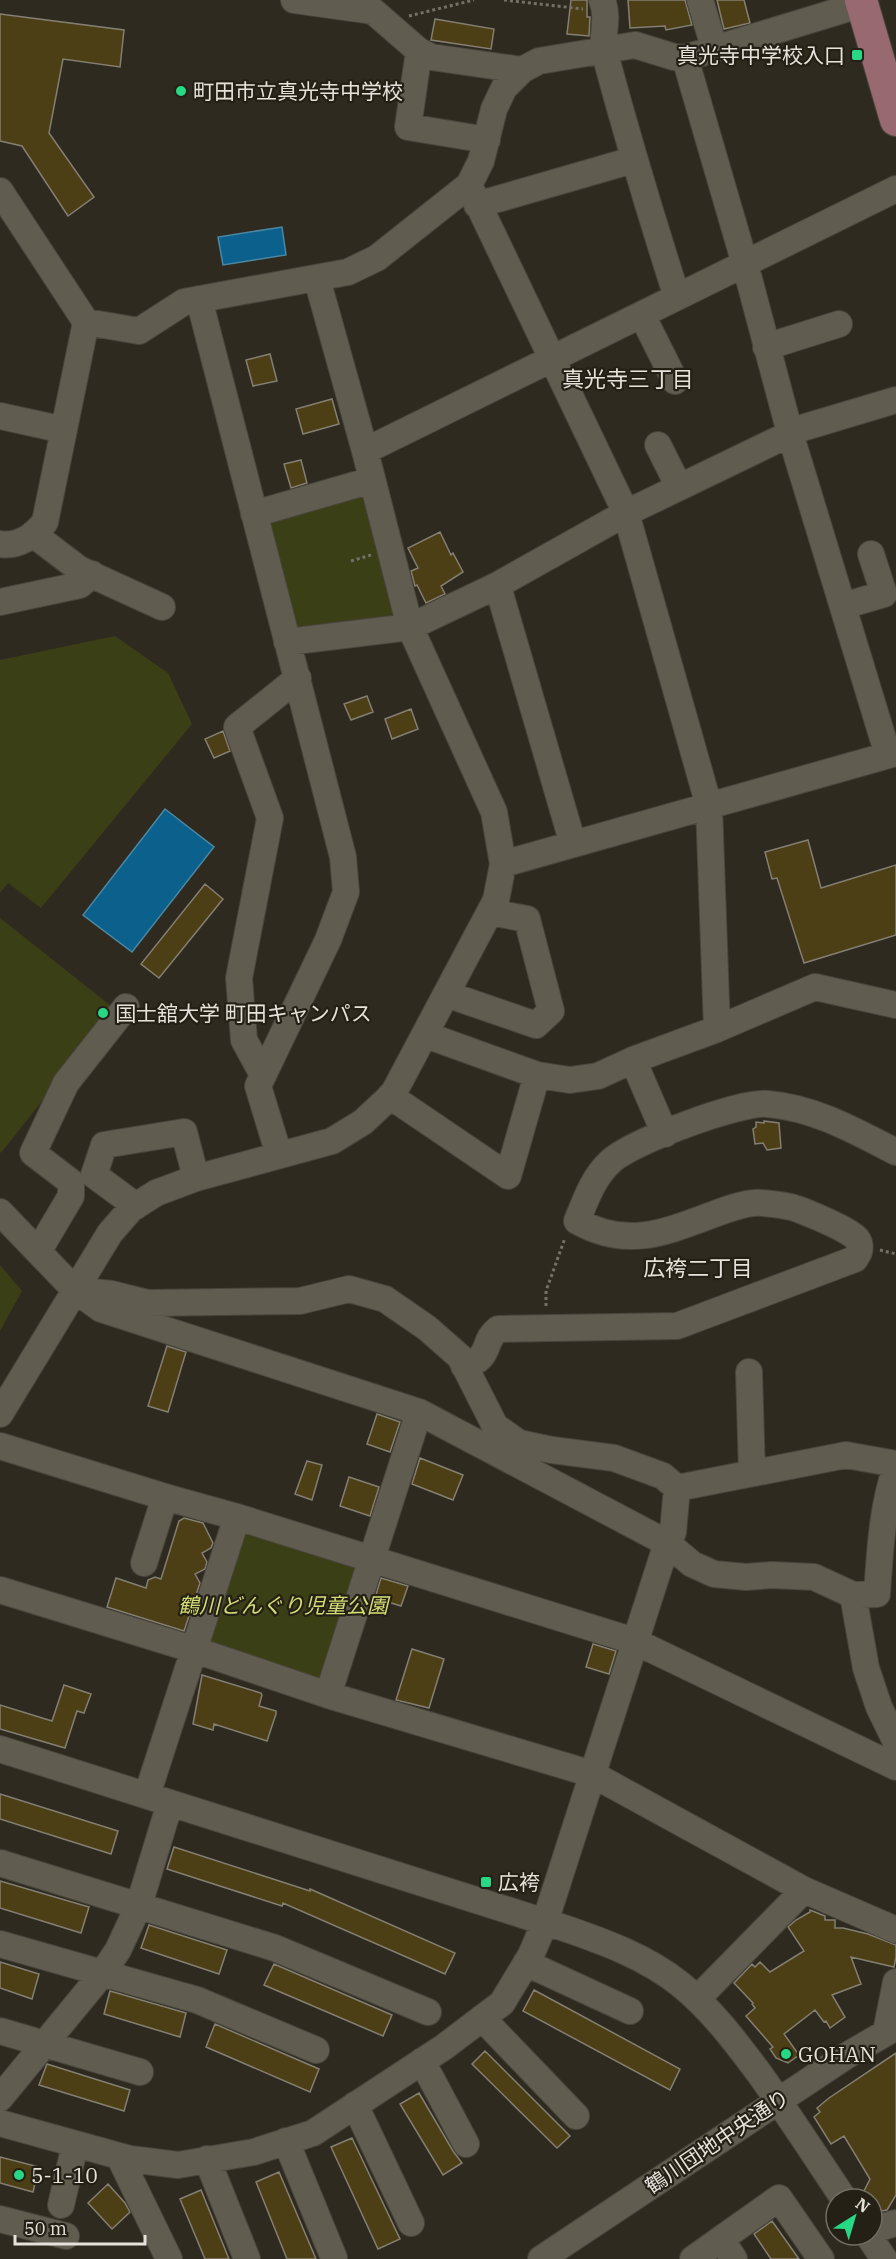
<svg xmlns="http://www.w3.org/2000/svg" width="896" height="2259" font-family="'IBM Plex Serif','Noto Sans JP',serif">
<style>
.green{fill:#3b3f16}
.water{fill:#0b618c;stroke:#4c88a4;stroke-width:1.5}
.building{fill:#4c3e15;stroke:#847f73;stroke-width:1.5}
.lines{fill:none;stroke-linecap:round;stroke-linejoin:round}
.minor-casing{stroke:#48453c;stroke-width:28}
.major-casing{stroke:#48453c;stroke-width:34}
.path{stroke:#747168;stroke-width:3;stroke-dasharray:3 3;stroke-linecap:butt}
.minor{stroke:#605c50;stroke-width:26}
.major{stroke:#986970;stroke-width:32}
.poi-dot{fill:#27d885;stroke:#242016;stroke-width:2}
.labels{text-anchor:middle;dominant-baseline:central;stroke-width:4.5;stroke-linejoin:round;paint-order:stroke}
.poi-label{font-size:21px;fill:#e5e2dc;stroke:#242016;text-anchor:start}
.park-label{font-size:21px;font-style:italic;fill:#d3dc72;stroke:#242016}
.street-label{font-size:21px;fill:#e5e2dc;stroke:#242016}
.neighbourhood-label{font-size:22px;fill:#e5e2dc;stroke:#242016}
</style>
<rect width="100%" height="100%" fill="#2e2a20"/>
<path class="green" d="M361,488l32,124 -3,5 -92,15 -38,-116z
M115,636l53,37 24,51 -151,184 -33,-25 -8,10v-233z
M0,918l115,91 -114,144 -1,-1z
M0,1265l22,26 -22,40z
M237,1521l131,43 -43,124 -126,-41z"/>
<path class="water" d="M282,227l4,28 -63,10 -5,-28z
M165,809l49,38 -82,105 -49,-37z"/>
<path class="building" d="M571,0h16v17h3l-1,19 -22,-2z
M628,0h57l7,25 -26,5 -1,-4 -35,2z
M717,0h27l6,23 -26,6z
M0,14l124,16 -4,37 -57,-8 -14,74 45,64 -26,19 -46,-70 -22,-5z
M435,19l59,10 -3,20 -60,-9z
M270,354l7,27 -24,5 -7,-26z
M332,399l7,25 -36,10 -7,-25z
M301,460l6,23 -16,5 -7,-24z
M440,532l11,23 2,-2 10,19 -22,14 4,8 -19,9 -9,-18 -2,1 -4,-15 7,-3 -10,-20z
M367,696l6,16 -22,8 -7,-16z
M411,709l7,20 -26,10 -7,-20z
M223,731l7,20 -16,7 -9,-19z
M808,840l13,48 75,-23v70l-92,28 -27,-85 -5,1 -7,-27z
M205,884l18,15 -64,79 -18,-14z
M764,1121l15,2 2,25 -14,2 -4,-7 -8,1 -2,-15 3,-2v-5l8,1z
M167,1346l19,6 -18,60 -20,-6z
M377,1414l23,8 -10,30 -23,-8z
M420,1458l43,17 -10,25 -41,-16z
M307,1461l15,4 -10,35 -17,-6z
M349,1477l30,10 -9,29 -30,-10z
M184,1518l19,5 10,20 -2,5 -9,5 5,9 -2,7 -10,5 5,9 -16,48 -77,-24 9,-29 30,10 2,-8 7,-3 6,2 18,-58z
M381,1578l27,8 -7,20 -26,-8z
M593,1644l23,7 -7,23 -23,-7z
M412,1649l32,10 -15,49 -33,-8z
M202,1675l59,18 1,2 -3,11 17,5v3l-9,27 -53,-17 -1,6 -20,-6z
M64,1685l27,9 -7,19 -7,-2 -12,37 -65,-19v-24l52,16z
M0,1794l118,37 -7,23 -111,-35z
M174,1847l136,44v-2l145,64 -10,21 -162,-71 -1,3 -115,-37z
M0,1881l89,26 -8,26 -81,-25z
M810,1910l15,6v4h10v8h8l25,6 28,11v12l-2,10 -43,-10 10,27 -29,11 13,22 -15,11 -4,-7 -2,1 -9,-12 -31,24 15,21 -11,8 -12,-5 -6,-9 3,-2 -27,-31 9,-8 -3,-4 1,-1 -19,-20 18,-19 3,3 5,-5 10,10 34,-21 -16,-24 8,-7 14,-8z
M149,1925l78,25 -8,24 -78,-26z
M0,1962l39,12 -7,25 -32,-11z
M274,1964l118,51 -9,21 -119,-51z
M534,1990l146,79 -10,21 -147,-79z
M110,1991l76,22 -6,24 -76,-23z
M215,2024l104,45 -9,23 -104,-45z
M485,2051l85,85 -13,12 -85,-84z
M896,2053v142l-9,15 -5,1 -10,-6v-9l-8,-5 6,-12 -26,-43 -13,8 -17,-27 6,-5 -3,-4 12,-10z
M47,2064l83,26 -6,21 -85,-26z
M419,2093l34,58 9,12 -19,12 -43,-71z
M352,2138l48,101 -22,10 -47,-102z
M0,2157l39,10 -6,25 -33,-9z
M279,2172l37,87h-29l-31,-77z
M108,2184l17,19 5,9 -18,17 -24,-26z
M201,2190l28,69h-24l-25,-60z
M772,2221l27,38h-28l-17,-25z"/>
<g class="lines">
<g class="minor-casing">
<path id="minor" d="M294,0l79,11 46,40 12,6 91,13
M602,0c8,20 -2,36 3,54 22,82 46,162 72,243
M700,0l14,47
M419,51l-11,76 79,13
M685,58l60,206 45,169 98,322
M469,185l157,328 83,293 8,223
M0,191l86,131 -41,200c-11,14 -27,25 -45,22
M477,205l156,-45
M199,299l144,558 3,35 -18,48 -70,146 21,69
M642,315l33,66
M86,322l53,9 45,-29 164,-30 29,-14 92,-73 12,-24 13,-52 10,-21 18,-18 17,-9 96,-16 39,12 11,1 177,-54
M766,347l73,-23
M0,416l64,14
M658,445l21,42
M365,451l531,-262
M254,514l118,-34
M33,534l46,35 83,38
M496,586l5,11 72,247
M0,602l80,-17 12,-11
M843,606l41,-12 -13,-40
M287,642l123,-15 86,-41 130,-73 176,-85 94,-28
M503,864l393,-111
M446,994l90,31 15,-14 -24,-92 -37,-7
M426,1035l111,40 33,5 28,-4 35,-16 84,-31 98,-42 81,18
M633,1060l32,74
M263,1075l-19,-35 -5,-62 31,-160 -33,-91 61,-49
M390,1096l118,80 29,-101
M136,1206l-42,-31 10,-30 80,-13 12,46
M0,1212l75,78 26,19 318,103 248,131 25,21 22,10 32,3 26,-2 42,2 39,18 24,-1c3,-43 5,-86 19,-127
M39,1250l32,-54v-14l-38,-29 33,-70 60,-76
M464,1366c29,-8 17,-24 34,-37l179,-3 178,-67 4,-7c1,-4 1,-9 -2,-13 -6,-9 -55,-29 -66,-32 -11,-2 -26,-5 -37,-4 -15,1 -31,8 -45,13 -48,18 -84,32 -132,5 9,-22 16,-43 33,-59 20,-20 131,-61 158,-58 47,4 87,27 128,48
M749,1372l3,101
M0,1414l110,-181 21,-24 25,-16 40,-15 136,-37 31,-19 30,-28 103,-194 7,-36 -9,-52 -84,-185 -45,-176 -48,-172
M0,1446l165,51 72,20 397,124 262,126
M677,1488l169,-33 50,9
M144,1563l21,-66
M0,1590l195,60 133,45 264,79 212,116 92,40
M853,1595l13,73 13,39 17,35
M328,1695l91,-283
M0,1749l564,179c41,14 82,29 116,56 31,25 55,57 79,89 29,41 57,84 85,126
M147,1795l90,-278
M0,1863l275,85 153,64
M0,1944l197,56 119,50
M526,1963l104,48
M697,1999l107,-109
M482,2018l94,98
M0,2031l140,41
M886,2032l10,-50
M422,2061l44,83
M0,2098l102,-124 16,-24 21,-45 31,-102
M355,2105l56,118
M0,2123l130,36 48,6 76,-13 59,-19 131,-86 58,-44 29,-48 14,-33 122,-379 6,-11 4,-44 -14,-12 -49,-18 -62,-8 -33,-7 -24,-17 -35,-69 -33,-29 -42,-29 -36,-10 -49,12 -152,2 -36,-9 -37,-4
M286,2141l48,117
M119,2156l50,103
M207,2159l40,100
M61,2205l14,-60
M0,2219l66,17
M872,2230l24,-7
M868,2235l16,24
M721,2239l58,-41 42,61
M541,2259l305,-203 50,-29
M693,2259l28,-20 13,20"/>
</g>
<g class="major-casing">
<path id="major" d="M861,0l35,120"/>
</g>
<path class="path" d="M504,0l79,9
M409,16l65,-16
M351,561l20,-6
M880,1250l16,4
M546,1306v-15l19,-53"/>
<use href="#minor" class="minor"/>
<use href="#major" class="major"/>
</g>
<g class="poi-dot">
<rect x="851" y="49" width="12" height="12" rx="3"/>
<circle cx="181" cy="91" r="6"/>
<circle cx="103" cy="1013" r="6"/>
<rect x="480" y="1876" width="12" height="12" rx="3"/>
<circle cx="786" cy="2054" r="6"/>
<circle cx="19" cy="2175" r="6"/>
</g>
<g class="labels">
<g class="poi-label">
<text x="845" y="55" text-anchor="end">真光寺中学校入口</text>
<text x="193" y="91">町田市立真光寺中学校</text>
<text x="115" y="1013">国士舘大学 町田キャンパス</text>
<text x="498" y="1882">広袴</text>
<text x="798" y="2054">GOHAN</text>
<text x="31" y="2175">5-1-10</text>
</g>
<g class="park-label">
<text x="283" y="1605">鶴川どんぐり児童公園</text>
</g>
<g class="street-label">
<text transform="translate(717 2141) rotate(-34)">鶴川団地中央通り</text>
</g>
<g class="neighbourhood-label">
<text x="628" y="378">真光寺三丁目</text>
<text x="698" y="1267">広袴二丁目</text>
</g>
</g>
<g transform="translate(854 2217) rotate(37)"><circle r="28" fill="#242016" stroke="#716e65" stroke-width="1.5"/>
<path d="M0-4.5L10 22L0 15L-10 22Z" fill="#27d885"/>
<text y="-9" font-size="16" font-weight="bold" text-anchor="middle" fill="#e5e2dc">N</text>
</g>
<path d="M15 2235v9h130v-9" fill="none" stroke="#e5e2dc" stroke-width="3"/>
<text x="24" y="2235" font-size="18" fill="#e5e2dc" stroke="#242016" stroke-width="4.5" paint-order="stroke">50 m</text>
</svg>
